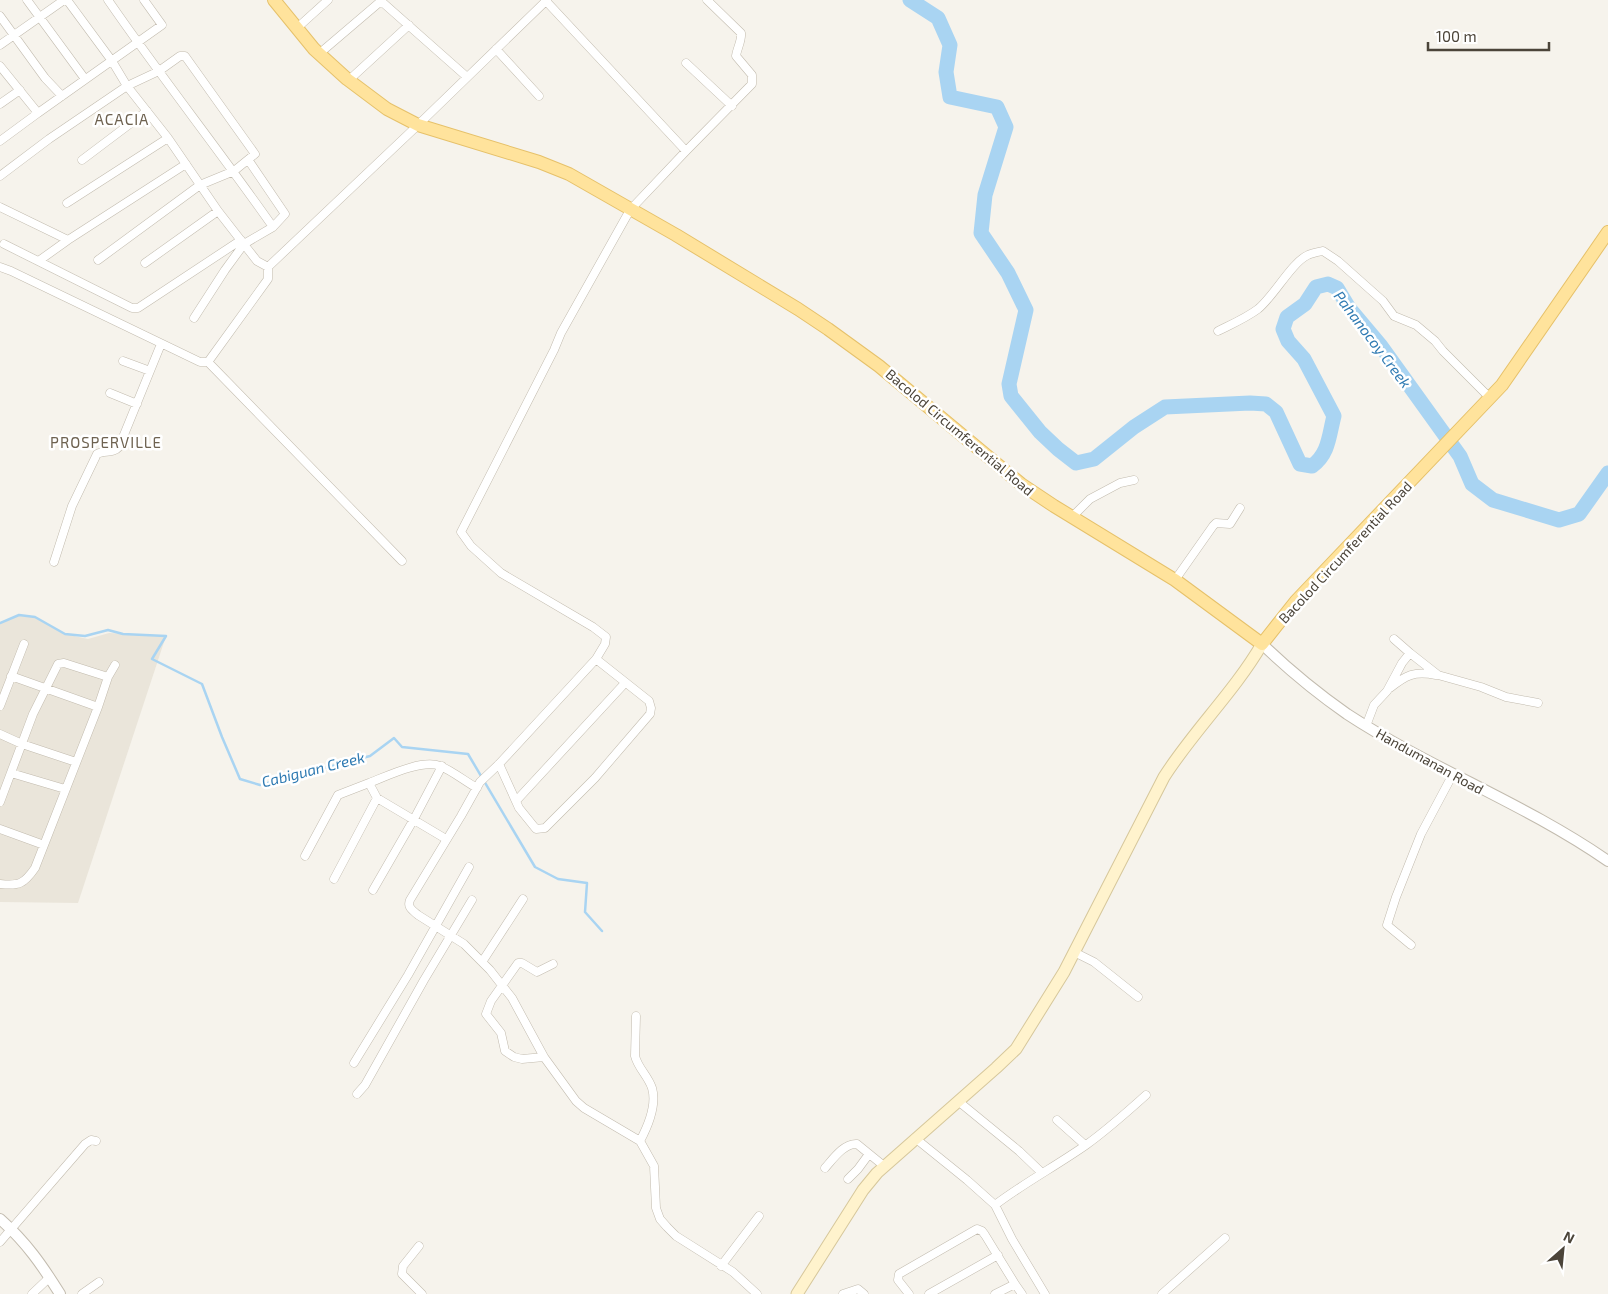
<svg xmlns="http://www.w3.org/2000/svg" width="1608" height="1294" font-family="'Exo 2',sans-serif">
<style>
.residential{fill:#eae5da}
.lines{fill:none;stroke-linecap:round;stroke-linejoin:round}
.stream{stroke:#a9d4f2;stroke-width:2.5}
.river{stroke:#a9d4f2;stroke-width:15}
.minor-casing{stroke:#c2bbae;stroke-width:9}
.tertiary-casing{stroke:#c2bbae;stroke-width:12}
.secondary-casing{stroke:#d6c79b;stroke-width:13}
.primary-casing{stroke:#e6c16a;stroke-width:14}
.minor{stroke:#fff;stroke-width:8}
.tertiary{stroke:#fff;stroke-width:10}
.secondary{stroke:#fff3cd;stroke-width:11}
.primary{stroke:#ffe39c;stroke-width:12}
.labels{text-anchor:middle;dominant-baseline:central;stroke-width:5;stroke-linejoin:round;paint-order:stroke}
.street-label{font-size:14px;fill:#4b4439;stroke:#fff}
.neighbourhood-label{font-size:15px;letter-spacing:1px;fill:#6e6250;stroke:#fff}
.water-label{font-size:15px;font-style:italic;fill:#2e7ab2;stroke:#fff}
</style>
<rect width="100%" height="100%" fill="#f6f3ec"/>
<path class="residential" d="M19,615l16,2 30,17 23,5 21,-6 57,3 -88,267 -78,-1v-278z"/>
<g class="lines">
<path class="stream" d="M0,623l19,-8 16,2 30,17 20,2 23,-6 15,4 43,2 -14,23 50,25 20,53 18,42 20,6 110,-29 24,-18 8,9 66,7 67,113 23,12 29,4 -2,29 17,19"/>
<path class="river" d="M910,0l28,18 12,27 -4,27 4,25 47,10 9,20 -21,68 -4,38 27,40 18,37 -17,74 2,12 29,36 18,17 18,14 18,-4 40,-32 31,-20 85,-4 16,1 10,8 24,52 12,2c17,-12 17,-31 22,-50l-30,-57 -16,-18 -5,-12 4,-12 18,-13 11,-17 12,-3 9,4 12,20 32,38 79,110 12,28 21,16 66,20 20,-6 29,-41"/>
<g class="minor-casing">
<path id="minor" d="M27,0l58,79
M67,0l45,61 15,25 41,52 50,73 39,50 11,6 150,-142 129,-125
M108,0c53,77 111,150 165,227
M707,0l34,33c1,8 -4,15 -5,23l16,19v9l-66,67 -56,59 -69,123 -7,17 -93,182 10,14 30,27 92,54 13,10 -1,7 -9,15 -97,105 -19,18 -19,34 -51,84c-3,7 2,10 8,15l46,29 26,26 22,28 32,59 32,44 8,7 56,33 14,25 2,42 4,11 7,8 9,9 57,36 24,22
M546,1l140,150
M0,16l45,62 17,18
M297,28l31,-28
M0,45l64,-45
M496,49l43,47
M320,53l61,-52 86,76
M686,63l46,43
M0,66l38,47 124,-88 -18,-25
M349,80l60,-55
M0,104l20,-14
M0,141l38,-28
M82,160l65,-49
M0,176l49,-37 78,-53 32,-15 21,-15h5l70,98 -21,17 -34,14 -102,75
M67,203l101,-65
M0,207l68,33
M4,244l128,64h6l103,-68
M40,260l28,-20 118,-76
M145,263l73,-52
M0,267l11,4 189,91h8l194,199
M194,318l31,-48 19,-26 29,-17 12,-13 -36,-53
M1218,331c14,-7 28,-13 40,-22 16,-13 34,-47 50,-54 4,-2 10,-3 15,-4l15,10 45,40 11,15 22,9 19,16 8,10 47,47
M123,361l27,10
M208,362l60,-83v-12
M110,393l27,11
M1072,517l18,-18 30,-16 14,-3
M54,562l18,-56 25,-52c7,-4 16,0 22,-7l42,-103
M1175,580l38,-54 3,-3 14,1 10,-16
M1394,639l16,14
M1390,688c16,-13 24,-17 46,-13
M0,706l24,-62
M98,707l10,-30 7,-12
M1366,726l8,-21 13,-14 15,-28 8,-10 28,22 43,12 25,10 32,6
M0,734l22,10 54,18
M499,764l20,44 17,21 9,-1 50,-50 55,-64 1,-6 -2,-7 -53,-42
M11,773l54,16
M516,801l109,-118
M0,802l33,-88 25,-50 6,-1 44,14
M0,829l44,16
M446,839l-69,-41 -8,-15c18,-7 53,-24 71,-17 11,4 26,16 37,22
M305,856l33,-61 31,-12
M334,879l43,-81
M0,884c19,2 24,0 35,-16l63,-161 -87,-31
M373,890l41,-71 28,-53
M1411,945l-24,-20 9,-28 25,-63 32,-60
M1074,952l20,10 44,35
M482,962l41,-63
M636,1016l-1,40c3,12 13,20 17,32 5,17 -4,38 -12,53
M544,1057l-22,2 -8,-2 -9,-6 -4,-18 -15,-19 5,-13 27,-38h4l15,9 16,-8
M354,1063l54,-88 61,-108
M357,1094l8,-9 59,-105 48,-80
M958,1101l61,50 22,21
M1057,1120l28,25
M915,1138l52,42 28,25 17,34 33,55
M825,1168c8,-9 19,-25 32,-24l27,22
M848,1179l10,-10 11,-15
M995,1205c29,-22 61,-39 91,-60 21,-15 40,-32 60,-50
M0,1242l85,-98 6,-4 5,1
M419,1246l-16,20 -1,8 20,20
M721,1266l38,-50
M32,1294l18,-17
M82,1294l17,-12
M843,1294l15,-5 6,5
M909,1294l-11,-14 1,-6 78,-45 5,2 3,4 30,49
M929,1294l69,-39
M995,1294l20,-10 7,10
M1162,1294l63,-56"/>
</g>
<g class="tertiary-casing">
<path id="tertiary" d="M1262,644c27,26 55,49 85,70 84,55 179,90 261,147
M0,1219c26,23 42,46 60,75"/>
</g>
<g class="secondary-casing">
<path id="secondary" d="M797,1294l66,-104 14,-17 119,-105 20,-19 5,-8 43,-69 100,-195c30,-47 70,-85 98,-133"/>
</g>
<g class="primary-casing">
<path id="primary" d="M274,0l40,49 33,30 40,30 31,16 121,37 30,12 107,61 122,74 30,20 51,37 142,118 33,22 121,74 87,64 34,-43 206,-216 106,-153"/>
</g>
<use href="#minor" class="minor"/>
<use href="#tertiary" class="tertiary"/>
<use href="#secondary" class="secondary"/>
<use href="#primary" class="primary"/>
</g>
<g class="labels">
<g class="street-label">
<text transform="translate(960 432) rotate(40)">Bacolod Circumferential Road</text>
<text transform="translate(1345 552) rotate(-47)">Bacolod Circumferential Road</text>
<text transform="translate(1430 761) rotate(29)">Handumanan Road</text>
</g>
<g class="neighbourhood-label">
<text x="122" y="119">ACACIA</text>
<text x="106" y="442">PROSPERVILLE</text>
</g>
<g class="water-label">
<text transform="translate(1373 339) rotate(53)">Pahanocoy Creek</text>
<text transform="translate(313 769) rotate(-14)">Cabiguan Creek</text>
</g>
</g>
<g transform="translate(1563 1249) rotate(27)" stroke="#ffffff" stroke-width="4" paint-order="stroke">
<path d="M0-4L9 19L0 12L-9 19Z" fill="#4b4439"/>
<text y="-8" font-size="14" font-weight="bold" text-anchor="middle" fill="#4b4439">N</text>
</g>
<path d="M1428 42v8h121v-8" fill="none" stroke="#4b4439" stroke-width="2.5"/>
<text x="1436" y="42" font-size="15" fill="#4b4439" stroke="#ffffff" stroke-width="4" paint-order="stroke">100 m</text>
</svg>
